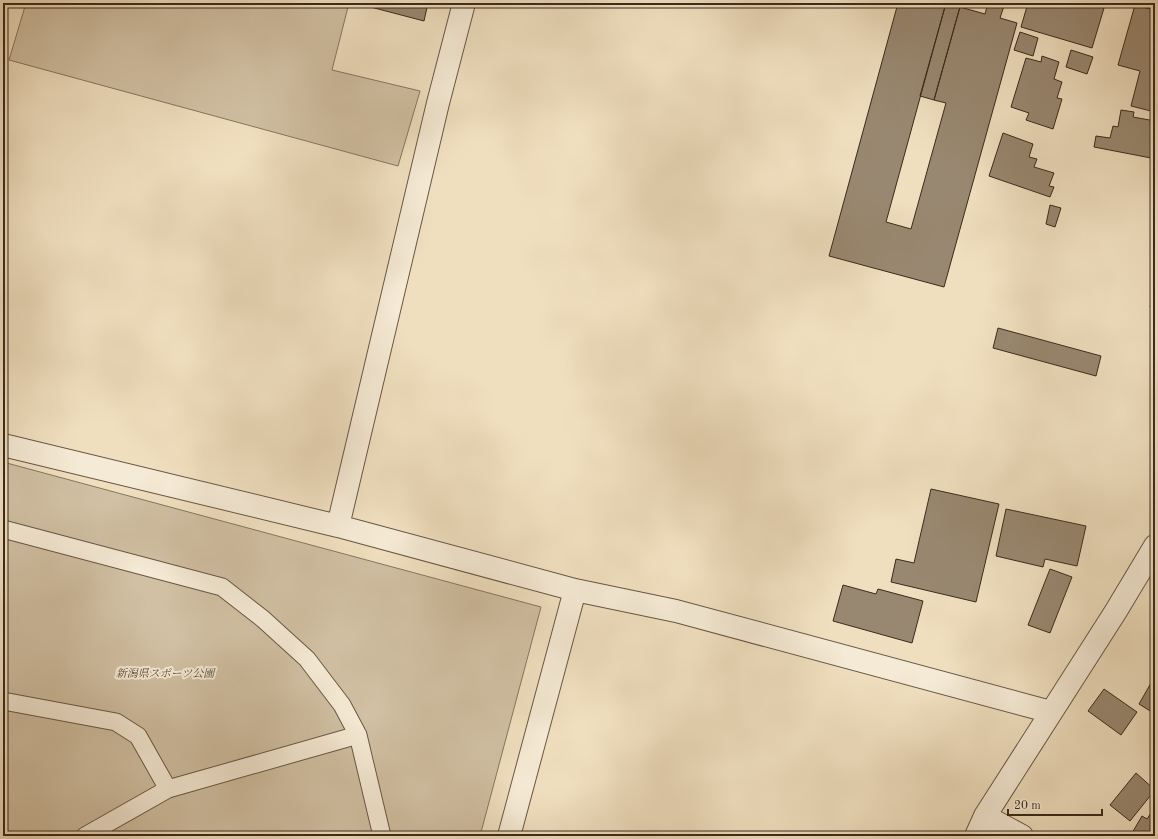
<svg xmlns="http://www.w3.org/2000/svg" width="1158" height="839" font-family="'Old Standard TT','Noto Serif JP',serif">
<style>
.green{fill:#d1c0a3;stroke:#867560}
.building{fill:#998871;stroke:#3a2a1c}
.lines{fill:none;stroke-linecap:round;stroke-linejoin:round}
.lane-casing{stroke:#685745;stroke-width:19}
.street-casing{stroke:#685745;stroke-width:24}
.lane{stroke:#f5ead5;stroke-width:17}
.street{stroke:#f5ead5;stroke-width:22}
.labels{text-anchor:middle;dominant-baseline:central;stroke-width:4;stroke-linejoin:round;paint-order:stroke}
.park-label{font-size:11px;font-style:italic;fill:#584837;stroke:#f5ead5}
</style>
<rect width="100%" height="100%" fill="#f0dfbf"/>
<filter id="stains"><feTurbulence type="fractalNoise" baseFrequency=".005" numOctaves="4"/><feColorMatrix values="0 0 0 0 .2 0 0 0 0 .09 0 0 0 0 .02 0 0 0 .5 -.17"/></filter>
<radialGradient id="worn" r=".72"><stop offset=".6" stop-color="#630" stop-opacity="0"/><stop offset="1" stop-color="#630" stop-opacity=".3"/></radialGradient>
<path class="green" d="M26,3h323l-17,67 88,21 -22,75 -389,-106z
M3,462l538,145 -61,229h-477z"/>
<path class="building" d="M363,3h65l-4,18 -61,-16z
M898,3h48l-60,219 25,7 35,-126 -12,-3 26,-93 25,7 3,-11h17l-5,15 17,5 -73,264 -115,-31z
M946,3h15l-27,97 -14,-4z
M1028,3h61l15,5 -12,40 -71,-21z
M1135,5l19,5 1,-2v104l-24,-6 9,-35 -22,-6z
M1020,32l18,6 -5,18 -19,-6z
M1071,50l22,7 -6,17 -21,-7z
M1042,56l17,6 -5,17 8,3 -5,16 5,1 -9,30 -27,-9 3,-7 -18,-6 15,-49 15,4z
M1121,110l13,2 -1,5 22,4v15l-4,22 -57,-11 2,-11 14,2 3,-12 5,1z
M1003,133l30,11 -4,13 8,2 -3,8 20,6 -5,13 5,1 -4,10 -61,-21z
M1050,205l11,3 -6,19 -9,-3z
M1155,290v19l-5,-2z
M1155,321v13l-4,-1z
M998,328l103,28 -5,20 -103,-28z
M931,489l68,15 -23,98 -85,-20 5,-23 18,4z
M1006,509l80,17 -9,40 -32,-7 -2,8 -47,-11z
M1050,569l22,8 -22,56 -22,-8z
M843,585l33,9 2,-5 45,12 -11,42 -79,-22z
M1155,616v9l-4,-3z
M1155,676v38l-16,-10z
M1104,689l33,23 -16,23 -33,-24z
M1136,773l19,17 -25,31 -20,-16z
M1155,807v29h-19l-4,-3 10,-17 5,3z"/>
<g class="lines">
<g class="lane-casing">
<path id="lane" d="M3,529l219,58 41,32 44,40 35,46 16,30 24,101
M3,701l113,21 22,14 30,53
M85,836l83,-47 190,-54"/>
</g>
<g class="street-casing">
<path id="street" d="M3,445l335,81 237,64 101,21 375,101
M338,526l100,-423 26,-100
M985,816l37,20
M509,836l66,-246
M976,836l9,-20 131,-205 39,-65"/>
</g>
<use href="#lane" class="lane"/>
<use href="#street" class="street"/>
</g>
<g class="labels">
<g class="park-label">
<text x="165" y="674">新潟県スポーツ公園</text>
</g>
</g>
<rect width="1158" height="839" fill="none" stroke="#f0dfbf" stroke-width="16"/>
<rect x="4" y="4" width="1150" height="831" fill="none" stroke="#3a2a1c" stroke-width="2"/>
<rect x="8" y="8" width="1142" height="823" fill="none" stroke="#3a2a1c"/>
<path d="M1008 809v6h94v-6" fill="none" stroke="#3a2a1c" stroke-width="2"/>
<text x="1014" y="809" font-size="12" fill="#3a2a1c" stroke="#f5ead5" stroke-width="3" paint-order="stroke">20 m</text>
<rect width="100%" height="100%" filter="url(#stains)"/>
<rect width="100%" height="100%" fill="url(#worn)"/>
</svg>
